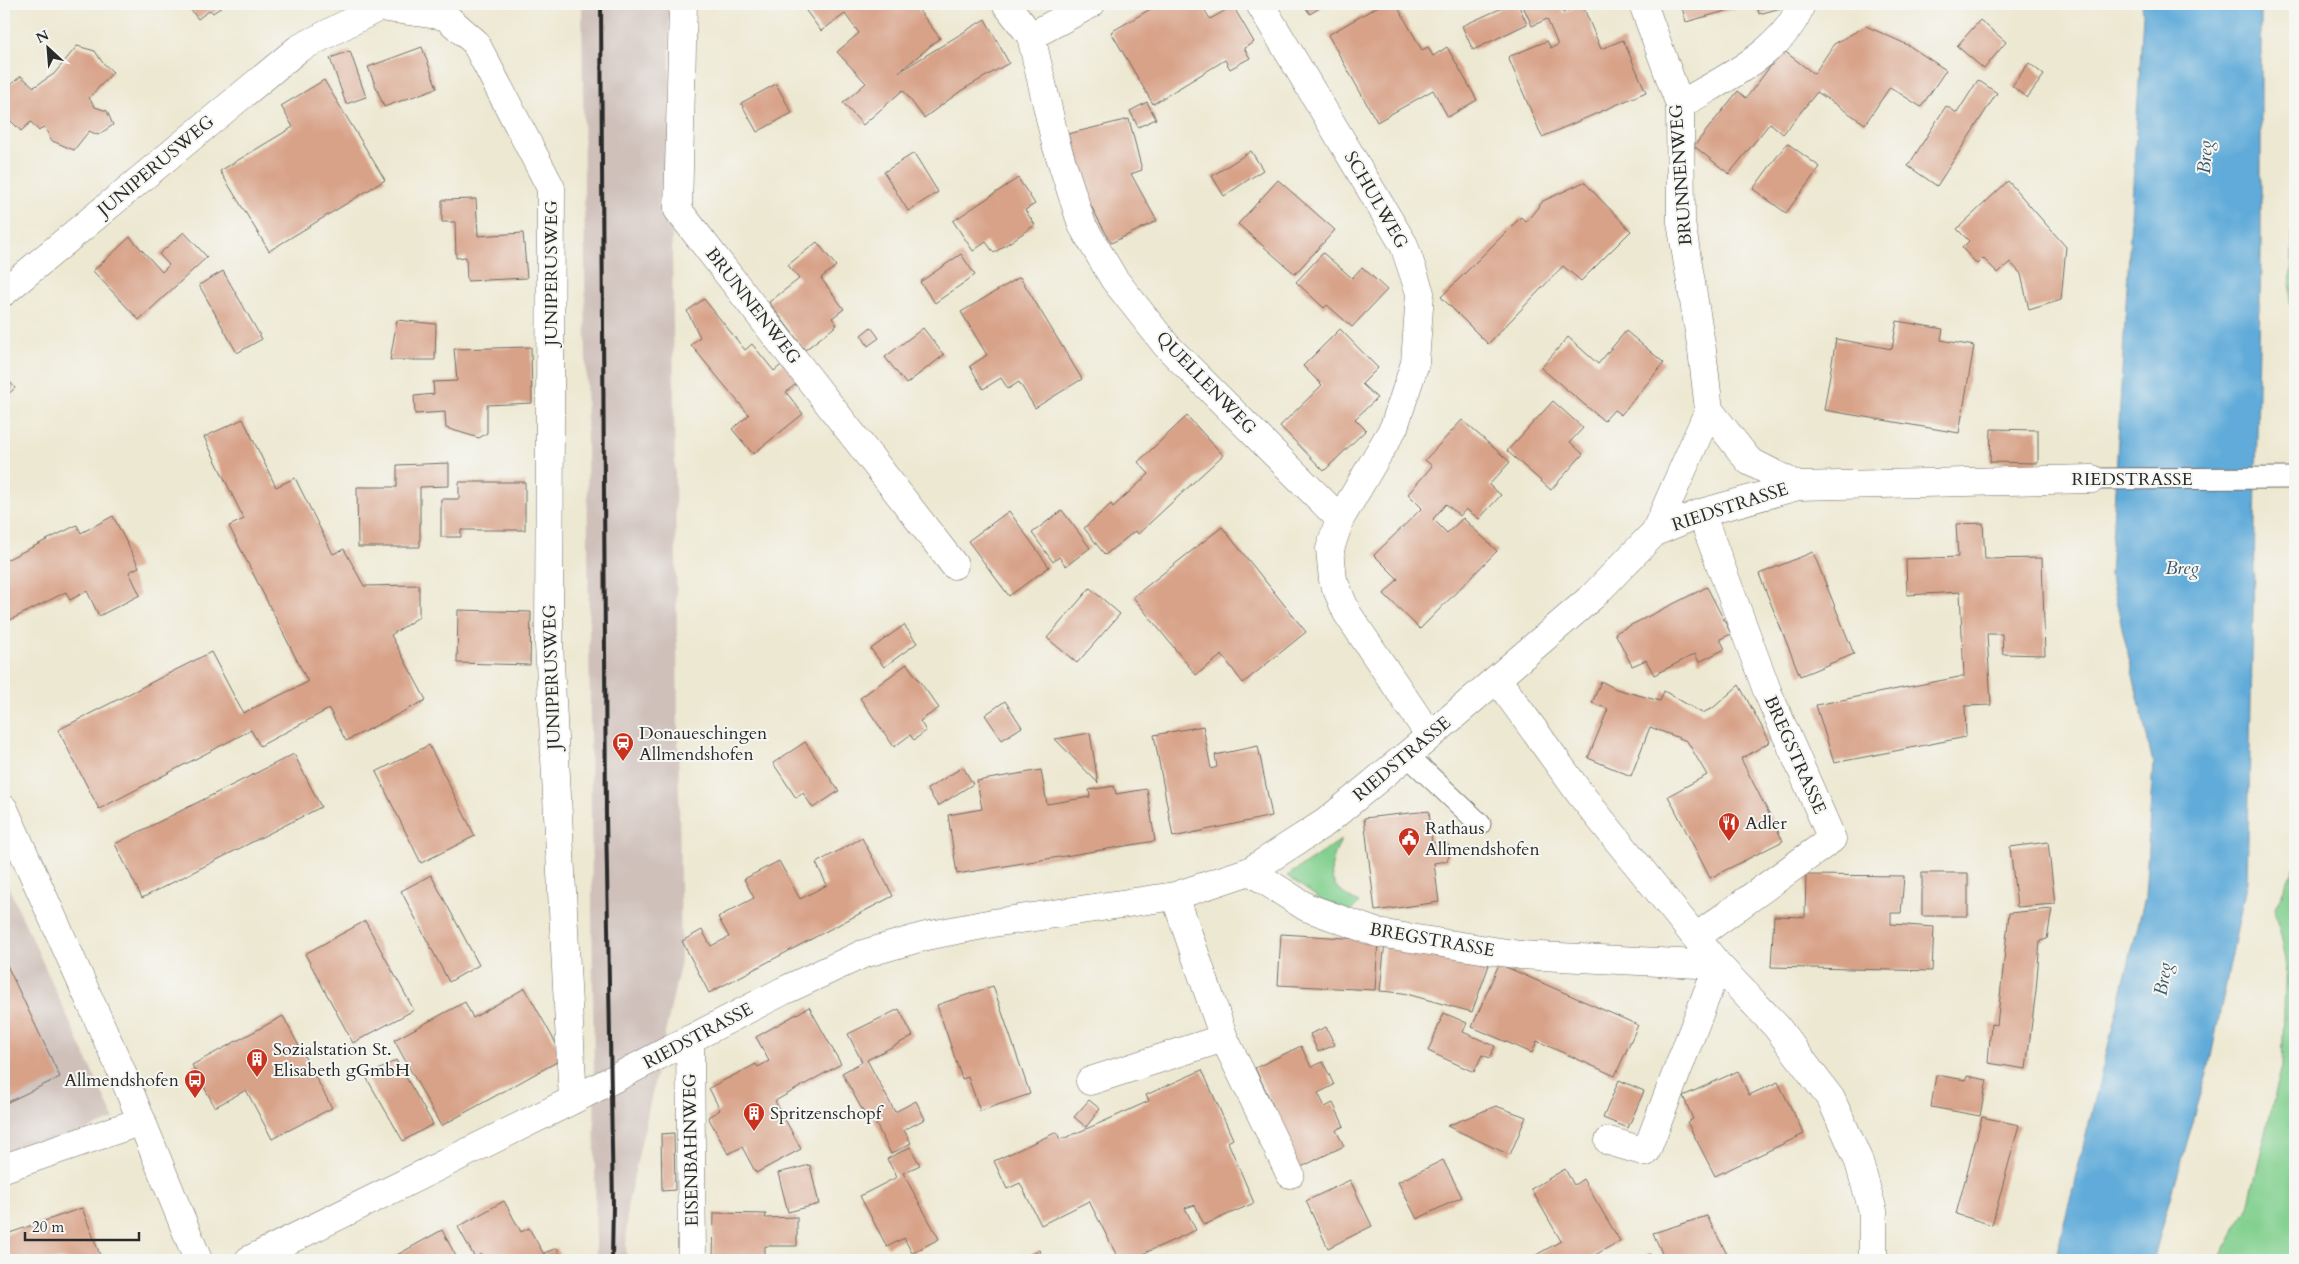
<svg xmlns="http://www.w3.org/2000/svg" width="2299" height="1264" font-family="Cardo,serif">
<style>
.industrial{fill:#cfc0ba}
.green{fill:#82d08f;stroke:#567e5d}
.water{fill:#61abd9;stroke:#466b82}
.building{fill:#d8a288}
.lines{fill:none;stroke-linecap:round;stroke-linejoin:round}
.service-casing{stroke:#6f6d65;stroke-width:23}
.minor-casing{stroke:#6f6d65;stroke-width:29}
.secondary-casing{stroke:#6f6d65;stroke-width:29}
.service{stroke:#fff;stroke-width:21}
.minor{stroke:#fff;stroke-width:28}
.secondary{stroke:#fff;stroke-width:28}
.rail{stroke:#2b2b2b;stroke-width:4}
.labels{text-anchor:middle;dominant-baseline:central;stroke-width:4;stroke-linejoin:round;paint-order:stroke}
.street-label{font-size:18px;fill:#2b2b2b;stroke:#f6f6f2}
.poi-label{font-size:18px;fill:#2b2b2b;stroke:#f6f6f2;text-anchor:start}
.water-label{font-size:19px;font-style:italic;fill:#3e5868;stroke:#f6f6f2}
</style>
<rect width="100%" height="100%" fill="#f6f6f2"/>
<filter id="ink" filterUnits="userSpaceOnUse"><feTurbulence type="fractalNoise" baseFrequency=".02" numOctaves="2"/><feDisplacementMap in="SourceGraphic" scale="10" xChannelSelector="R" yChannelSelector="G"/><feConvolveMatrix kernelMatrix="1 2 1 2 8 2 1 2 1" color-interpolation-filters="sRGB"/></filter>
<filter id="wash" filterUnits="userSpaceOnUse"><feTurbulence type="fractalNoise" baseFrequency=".0096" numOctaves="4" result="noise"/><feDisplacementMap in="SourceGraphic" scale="20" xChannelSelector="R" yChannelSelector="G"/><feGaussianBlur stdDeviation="1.12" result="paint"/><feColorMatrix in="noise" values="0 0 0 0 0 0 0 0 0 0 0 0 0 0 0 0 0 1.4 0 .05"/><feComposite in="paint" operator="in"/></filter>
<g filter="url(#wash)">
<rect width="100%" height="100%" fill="#ede8d1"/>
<path class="industrial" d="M582,4h87l12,957 -54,247 -1,52h-30z
M4,877l110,242 -110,44z"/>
<path class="green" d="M2295,159v154l-5,-12z
M1341,840c-15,31 -15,47 18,63l-8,8 -31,-12 -33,-23z
M2295,866v394h-76l29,-53 34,-141 4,-107 -11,-51z"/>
<path class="water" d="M2142,4h119v252l-14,625 -38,185 -56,194h-98l90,-363 8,-134 -43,-188 33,-561z"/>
<g id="blocks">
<path class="building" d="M186,4h40l-13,9 -3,-3 -12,9z
M801,4h113l26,34 -41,34 86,-53 24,44 -47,27 -38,28 -21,-28 -40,35 -20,-22 23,-20 -29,-31 22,-19 -14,-19 -24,17z
M1159,4h42l9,15 23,-13 21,36 -10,6 6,10 -20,11 -5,-9 -72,44 -42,-72z
M1303,4h23l-16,10z
M1382,4h14l26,46 6,-3 5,9 14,-9 30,53 -29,17 -15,-27 -56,32 -49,-87z
M1511,4h7l9,20 -54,26 -11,-24z
M1522,4h37l4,9 19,-9 19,45 22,-9 23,52 -104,45 -34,-80 39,-16 4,7 7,-3 -11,-26 -15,7z
M1681,4h70l-65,18z
M1757,4h31v2l-29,8z
M1980,20l26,22 -22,27 -27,-23z
M1866,26l42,19 38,25 -25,37 -31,-20 -25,37 -48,-32 -34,42 -13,-11 -41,51 -35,-28 44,-55 8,7 37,-48 31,24 20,-30z
M77,46l18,5 7,11 11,10 -24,26 6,9 12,4 6,14 -15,10 -9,-4 -15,19 -24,-10 -2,-8 -5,-5 -4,4 -8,-9 -10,9 -16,-16 5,-8 -6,-10v-7l17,-14 13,11 20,-13z
M422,47l15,41 -53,19 -16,-40z
M350,51l16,46 -20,7 -16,-46z
M2029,63l15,12 -17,23 -15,-12z
M324,80l61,100 -116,71 -49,-80 73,-44 -12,-21z
M1978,80l19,13 -60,93 -29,-20 38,-60 11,7z
M776,84l16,29 -35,19 -16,-29z
M1147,102l9,17 -18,8 -8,-16z
M1129,119l13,51 -11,4 26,47 -46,22 -27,-50 -16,-59z
M1787,143l33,24 -34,46 -33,-24z
M1251,151l12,19 -39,26 -12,-20z
M914,153l24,39 -30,19 -24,-39z
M1018,178l17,26 -10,6 10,15 -41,28 -8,-11 -13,9 -20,-30z
M1278,180l57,50 -40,44 -57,-50z
M2008,181l58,66 -5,53 -32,10 -8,-36 -11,-12 -12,11 -15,-15 -6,6 -15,-16 7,-7 -12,-12z
M1584,182l47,49 -50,50 -18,-15 -75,78 -47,-47 80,-80 5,5 17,-21z
M476,199l2,37 45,-3 4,45 -60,3 -1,-24 -10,1 -1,-36h-13v-22z
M184,232l23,25 -68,63 -46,-49 37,-34 32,35 7,-7 -10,-11z
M817,242l19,24 -15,12 23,31 -12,9 5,7 -32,25 -36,-48 30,-23 -11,-14z
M1323,253l29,25 10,-11 25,23 -35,37 -25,-22 -3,3 -28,-26z
M961,254l14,21 -40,28 -15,-21z
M223,271l39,68 -25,14 -38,-68z
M1020,277l62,102 -47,29 -16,-26 -11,7 -7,-11 -18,11 -13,-23 17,-11 -26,-43z
M704,299l41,51 7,-6 22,27 11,-9 15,19 -14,11 17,22 -50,40 -21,-25 17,-14 -58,-70 9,-8 -13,-26z
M397,320l39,4 -1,36h-45z
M1897,321l46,8 -2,11 33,6 -15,87 -135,-23 12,-71 56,10z
M871,327l8,11 -11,8 -7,-11z
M923,328l21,27 -38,29 -21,-27z
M1340,329l38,39 -16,16 15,14 -22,21 11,11 -42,41 -44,-45 42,-41 -19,-19z
M1626,331l38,32 -43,52 -7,-5 -10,11 -63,-53 27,-31 30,27z
M531,347l1,56 -45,2v28l-8,5 -33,-10 -1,-16 -30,2 -1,-18 20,-2 -1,-12 24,-1 -3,-32z
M4,375l11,13 -11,10z
M1553,401l30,27 -13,14 13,12 -32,36 -44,-39z
M1187,416l36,39 -85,79 -3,-3 -30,24 -21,-27 27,-24 2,3 36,-33 -11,-12z
M243,419l33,68 19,-9 38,76 11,-5 20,37 55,-1v32l-28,18 35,65 -80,41 -17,-32 -69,37 -9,-16 -152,79 -41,-79 153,-78 32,61 65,-31 -79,-156 15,-7 -40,-82z
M1462,420l48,42 -21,23 12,10 -22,24 -13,-10 -6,7 -14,-12 -13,15 14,14 16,-15 34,33 -77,78 -36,-35 14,-15 -24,-24 48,-47 -14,-14 24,-28 -7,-6z
M1991,429l47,1v33l-48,-1z
M449,463v23l-29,1v60h-62l-1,-60h40v-22z
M459,482h66v48h-64v7h-20v-38h18z
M1062,510l28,38 -24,18 -7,-9 -6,5 -21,-29z
M1009,511l40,56 -40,29 -41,-55z
M113,516l26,51 -10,5 11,23 -41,21 -12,-25 -17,9 -4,-8 -62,31v-62l73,-36 4,8z
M1983,523l2,36 57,-1 3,97 -42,-1 -1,-20h-15l4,71 -26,1 1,31 -132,26 -18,-58 148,-29 -4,-84 -53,3 -1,-36 52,-2 -2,-33z
M1222,527l84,105 -63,51 -21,-28 -26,20 -63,-78z
M1813,552l41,102 -54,22 -41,-102z
M1707,587l24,47 -11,5 5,10 -26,13 -4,-8 -41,21 -8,-15 -14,6 -17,-33z
M1090,588l30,26 -43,49 -30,-25z
M458,610l73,2 -1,53 -73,-2z
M904,625l13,18 -33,24 -13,-18z
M907,664l32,44 -19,13 6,10 -12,9 -4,-5 -16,12 -34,-49z
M1601,681l15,8 44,12 4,-10 38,22 11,-5 26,-23 31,57 -29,17 42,82 -73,37 -42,-82 39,-21 -20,-34 -37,-14 -19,49 -43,-18 20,-49 -16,-6z
M1005,701l17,26 -20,13 -17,-25z
M1203,726l8,43 6,-2 -2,-12 43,-9 14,70 -99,21 -19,-102z
M1090,733l8,50 -43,-44z
M805,742l34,49 -26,17 -10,-15 -7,5 -23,-35z
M429,745l46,91 -54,27 -45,-91z
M294,754l27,53 -179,91 -27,-54z
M963,767l10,17 -35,22 -11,-17z
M1041,770l6,34 43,-7 -1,-7 25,-4 2,8 31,-5 8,52 -198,33 -9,-59 34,-6 -5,-28z
M1429,811l3,32 11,-2 6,5 1,7 -3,8 -13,2 5,39 -64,9 -11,-93z
M862,838l31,58 -184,97 -27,-52 20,-11 9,16 18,-9 -11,-20 36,-19 -10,-19 35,-18 21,38 27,-14 -11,-22z
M2048,842l7,62 -38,3 -7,-60z
M1922,873h46v43h-46z
M431,875l48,90 -30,17 -48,-91z
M1806,875l98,1 -3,37h-10v11l43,3 -2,44 -161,-4 3,-51 31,1z
M2052,909l-5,30 -7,2 -4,49 -10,79 -38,-6 3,-39 6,1 12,-112z
M365,921l49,89 -61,33 -48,-89z
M1281,934l97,6 -3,50 -97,-5z
M1385,941l68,14 36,10 -17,47 -69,-19 -23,-2z
M4,959l56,118 -56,27z
M1499,964l139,61 -23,51 -78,-35 -5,12 -60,-26z
M993,986l37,108 -50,17 -12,-34 -6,2 -25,-74z
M525,988l39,70 -123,68 -47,-86 71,-38 8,16z
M809,1007l32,57 -66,37 26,48 -45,24 -14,-26 -14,7 -20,-37 12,-7 -11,-22 47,-24 2,3 11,-6 -13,-24z
M899,1009l14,27 -46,24 28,52 21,-11 9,18 -21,11 7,13 -20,11 -21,-42 -5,3 -23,-42 20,-11 -14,-28z
M1444,1013l23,10 -4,9 32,14 -5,12 -8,-3 -8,17 -46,-21z
M283,1016l49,92 -60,31 -26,-49 -31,17 -23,-42z
M1326,1027l9,18 -17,7 -8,-18z
M1301,1046l10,21 12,-5 11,23 -16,8 7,14 8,-4 11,23 -8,4 8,16 -47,23 -29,-60 5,-3 -18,-38z
M396,1060l37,64 -30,17 -37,-64z
M1202,1070l31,69 -5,3 26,61 -50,22 -9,-20 -10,3 11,22 -67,30h-10l-30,-59 -48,24 -21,-42 -13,6 -13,-28 63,-29 3,8 47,-20 42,-19 -3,-6z
M1738,1071l11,24 29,-13 26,52 -89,42 -28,-54 6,-3 -10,-23z
M1936,1075l30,5 1,-4 20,4 -7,36 -49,-9z
M1619,1080l25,11 -16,37 -25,-10z
M1089,1100l11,9 -14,18 -12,-10z
M1496,1106l30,11 -16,38 -63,-29z
M1982,1117l37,8 -27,100 -36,-11z
M674,1133l1,57 -13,1 -1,-57z
M910,1147l10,18 -17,8 36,66 -27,14 -8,-15 -17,9 -27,-51 37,-19 -10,-18z
M1443,1160l19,37 -45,22 -19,-37z
M810,1165l9,39 -31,8 -10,-39z
M1565,1169l9,16 9,-6 37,62 -34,19h-47l-3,-5 25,-14 -30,-52z
M1350,1180l22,46 -44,22 -22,-47z
M504,1201l17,31 8,-4 18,32h-62l-4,-6 -6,4 -17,-31z
M82,1208l20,52h-98v-25z
M714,1213l52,1 -1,4 32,-1v29h-32v12l-52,2z
M1707,1216l23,44h-65l-12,-27z
M442,1230l16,30h-70z
M557,1248l5,12h-14l-4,-7z
M1039,1250l4,10h-24z
M1650,1254l2,6h-17z"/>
</g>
</g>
<g filter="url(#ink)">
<use href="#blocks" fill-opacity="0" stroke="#6f6d65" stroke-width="1"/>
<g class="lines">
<g class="service-casing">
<path id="service" d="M2092,479l203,-1
M1407,755l73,69"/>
</g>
<g class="minor-casing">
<path id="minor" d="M683,4l-5,206 276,355
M1006,4l25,32 25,108 26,81 32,54 52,66 174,174 -10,30 3,31 14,33 83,123
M1260,4l144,241 16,48 -5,70 -21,64 -54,92
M1643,4l37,101 1,117 21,128 7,60 -54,122
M1031,36l60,-32
M1680,105c41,-25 105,-53 121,-101
M4,292l294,-243 81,-42 66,9 30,26 76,146 -2,456 24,456
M1709,410l40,51 49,25
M1497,679l84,116 137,170 58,61 55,73 27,60 15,52v49
M1250,871l56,36 72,26 142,22 198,10
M1175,896l49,142 66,136
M1696,937l136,-98 -64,-146 -67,-180
M690,1039l2,221
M1090,1081l134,-43
M1609,1141l37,11 72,-187
M4,1168l138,-47
M249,1260l324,-160 210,-109 80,-37 63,-18 67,-13 182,-27 75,-25 76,-49 104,-86 163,-140 62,-64 46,-19 97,-27 294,-7"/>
</g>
<g class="secondary-casing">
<path id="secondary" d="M4,809l116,259 78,192"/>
</g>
<use href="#service" class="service"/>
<use href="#minor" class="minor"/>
<use href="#secondary" class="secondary"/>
<path class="rail" d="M601,4l5,812 7,388 -1,56"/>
</g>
</g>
<defs>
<g id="station-pin" transform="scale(1.125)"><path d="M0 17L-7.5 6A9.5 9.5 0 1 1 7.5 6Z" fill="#c8321e" stroke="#f6f6f2"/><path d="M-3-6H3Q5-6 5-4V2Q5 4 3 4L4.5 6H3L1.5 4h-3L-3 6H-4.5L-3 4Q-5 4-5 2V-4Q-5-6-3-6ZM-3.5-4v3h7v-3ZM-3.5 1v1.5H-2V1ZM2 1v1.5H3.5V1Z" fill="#fff"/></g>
<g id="restaurant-pin" transform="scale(1.125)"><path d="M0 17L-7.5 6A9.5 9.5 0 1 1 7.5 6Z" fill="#c8321e" stroke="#f6f6f2"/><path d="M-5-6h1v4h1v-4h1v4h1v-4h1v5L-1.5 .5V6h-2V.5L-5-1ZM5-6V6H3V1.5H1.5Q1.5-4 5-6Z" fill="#fff"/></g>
<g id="civic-pin" transform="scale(1.125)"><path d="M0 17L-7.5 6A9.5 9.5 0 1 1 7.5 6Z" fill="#c8321e" stroke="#f6f6f2"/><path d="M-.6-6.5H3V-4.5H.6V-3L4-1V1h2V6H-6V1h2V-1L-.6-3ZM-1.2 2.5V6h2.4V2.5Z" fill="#fff"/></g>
<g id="building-pin" transform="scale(1.125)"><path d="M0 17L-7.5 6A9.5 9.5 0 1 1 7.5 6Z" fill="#c8321e" stroke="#f6f6f2"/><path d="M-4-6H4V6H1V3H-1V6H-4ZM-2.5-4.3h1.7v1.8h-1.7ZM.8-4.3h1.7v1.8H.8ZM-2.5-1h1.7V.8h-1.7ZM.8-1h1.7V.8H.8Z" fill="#fff"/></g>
<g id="bus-pin" transform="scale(1.125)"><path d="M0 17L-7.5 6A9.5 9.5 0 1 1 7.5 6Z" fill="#c8321e" stroke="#f6f6f2"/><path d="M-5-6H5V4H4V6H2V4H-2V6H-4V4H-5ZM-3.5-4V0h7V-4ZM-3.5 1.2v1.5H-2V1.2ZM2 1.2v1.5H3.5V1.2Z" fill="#fff"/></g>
</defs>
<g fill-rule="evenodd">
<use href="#station-pin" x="623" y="743"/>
<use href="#restaurant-pin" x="1729" y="823"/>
<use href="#civic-pin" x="1409" y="838"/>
<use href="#building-pin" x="257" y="1059"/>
<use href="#bus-pin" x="195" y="1080"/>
<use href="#building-pin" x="754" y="1113"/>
</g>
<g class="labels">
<g class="street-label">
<text transform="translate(156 166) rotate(-40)">JUNIPERUSWEG</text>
<text transform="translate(1681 175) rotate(-94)">BRUNNENWEG</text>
<text transform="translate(1376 200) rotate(60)">SCHULWEG</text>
<text transform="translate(551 273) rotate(-90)">JUNIPERUSWEG</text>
<text transform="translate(753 306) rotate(52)">BRUNNENWEG</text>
<text transform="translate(1206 383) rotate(46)">QUELLENWEG</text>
<text x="2132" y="479">RIEDSTRASSE</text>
<text transform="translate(1730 507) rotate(-18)">RIEDSTRASSE</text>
<text transform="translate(552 677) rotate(-92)">JUNIPERUSWEG</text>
<text transform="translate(1795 755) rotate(66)">BREGSTRASSE</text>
<text transform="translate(1402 759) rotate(-40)">RIEDSTRASSE</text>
<text transform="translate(1432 940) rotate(10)">BREGSTRASSE</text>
<text transform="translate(698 1036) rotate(-28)">RIEDSTRASSE</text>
<text transform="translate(691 1150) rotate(-91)">EISENBAHNWEG</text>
</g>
<g class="poi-label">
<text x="639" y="733">Donaueschingen<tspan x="639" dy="21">Allmendshofen</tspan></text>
<text x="1745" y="823">Adler</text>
<text x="1425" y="828">Rathaus<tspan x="1425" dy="21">Allmendshofen</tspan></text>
<text x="273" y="1049">Sozialstation St.<tspan x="273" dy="21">Elisabeth gGmbH</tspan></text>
<text x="179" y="1080" text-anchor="end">Allmendshofen</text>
<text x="770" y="1113">Spritzenschopf</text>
</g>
<g class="water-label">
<text transform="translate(2205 157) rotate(-87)">Breg</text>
<text x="2182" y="568">Breg</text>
<text transform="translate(2163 979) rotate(-81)">Breg</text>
</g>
</g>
<rect width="2299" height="1264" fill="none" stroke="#f6f6f2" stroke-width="20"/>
<g transform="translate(48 48) rotate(334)" stroke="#f6f6f2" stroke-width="4" paint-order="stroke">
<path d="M0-4L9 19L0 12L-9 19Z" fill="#2b2b2b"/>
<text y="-8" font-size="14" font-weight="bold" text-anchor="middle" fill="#2b2b2b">N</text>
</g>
<path d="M25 1232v8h114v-8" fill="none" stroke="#2b2b2b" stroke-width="2.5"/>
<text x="32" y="1232" font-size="15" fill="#2b2b2b" stroke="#f6f6f2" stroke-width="4" paint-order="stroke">20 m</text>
</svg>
